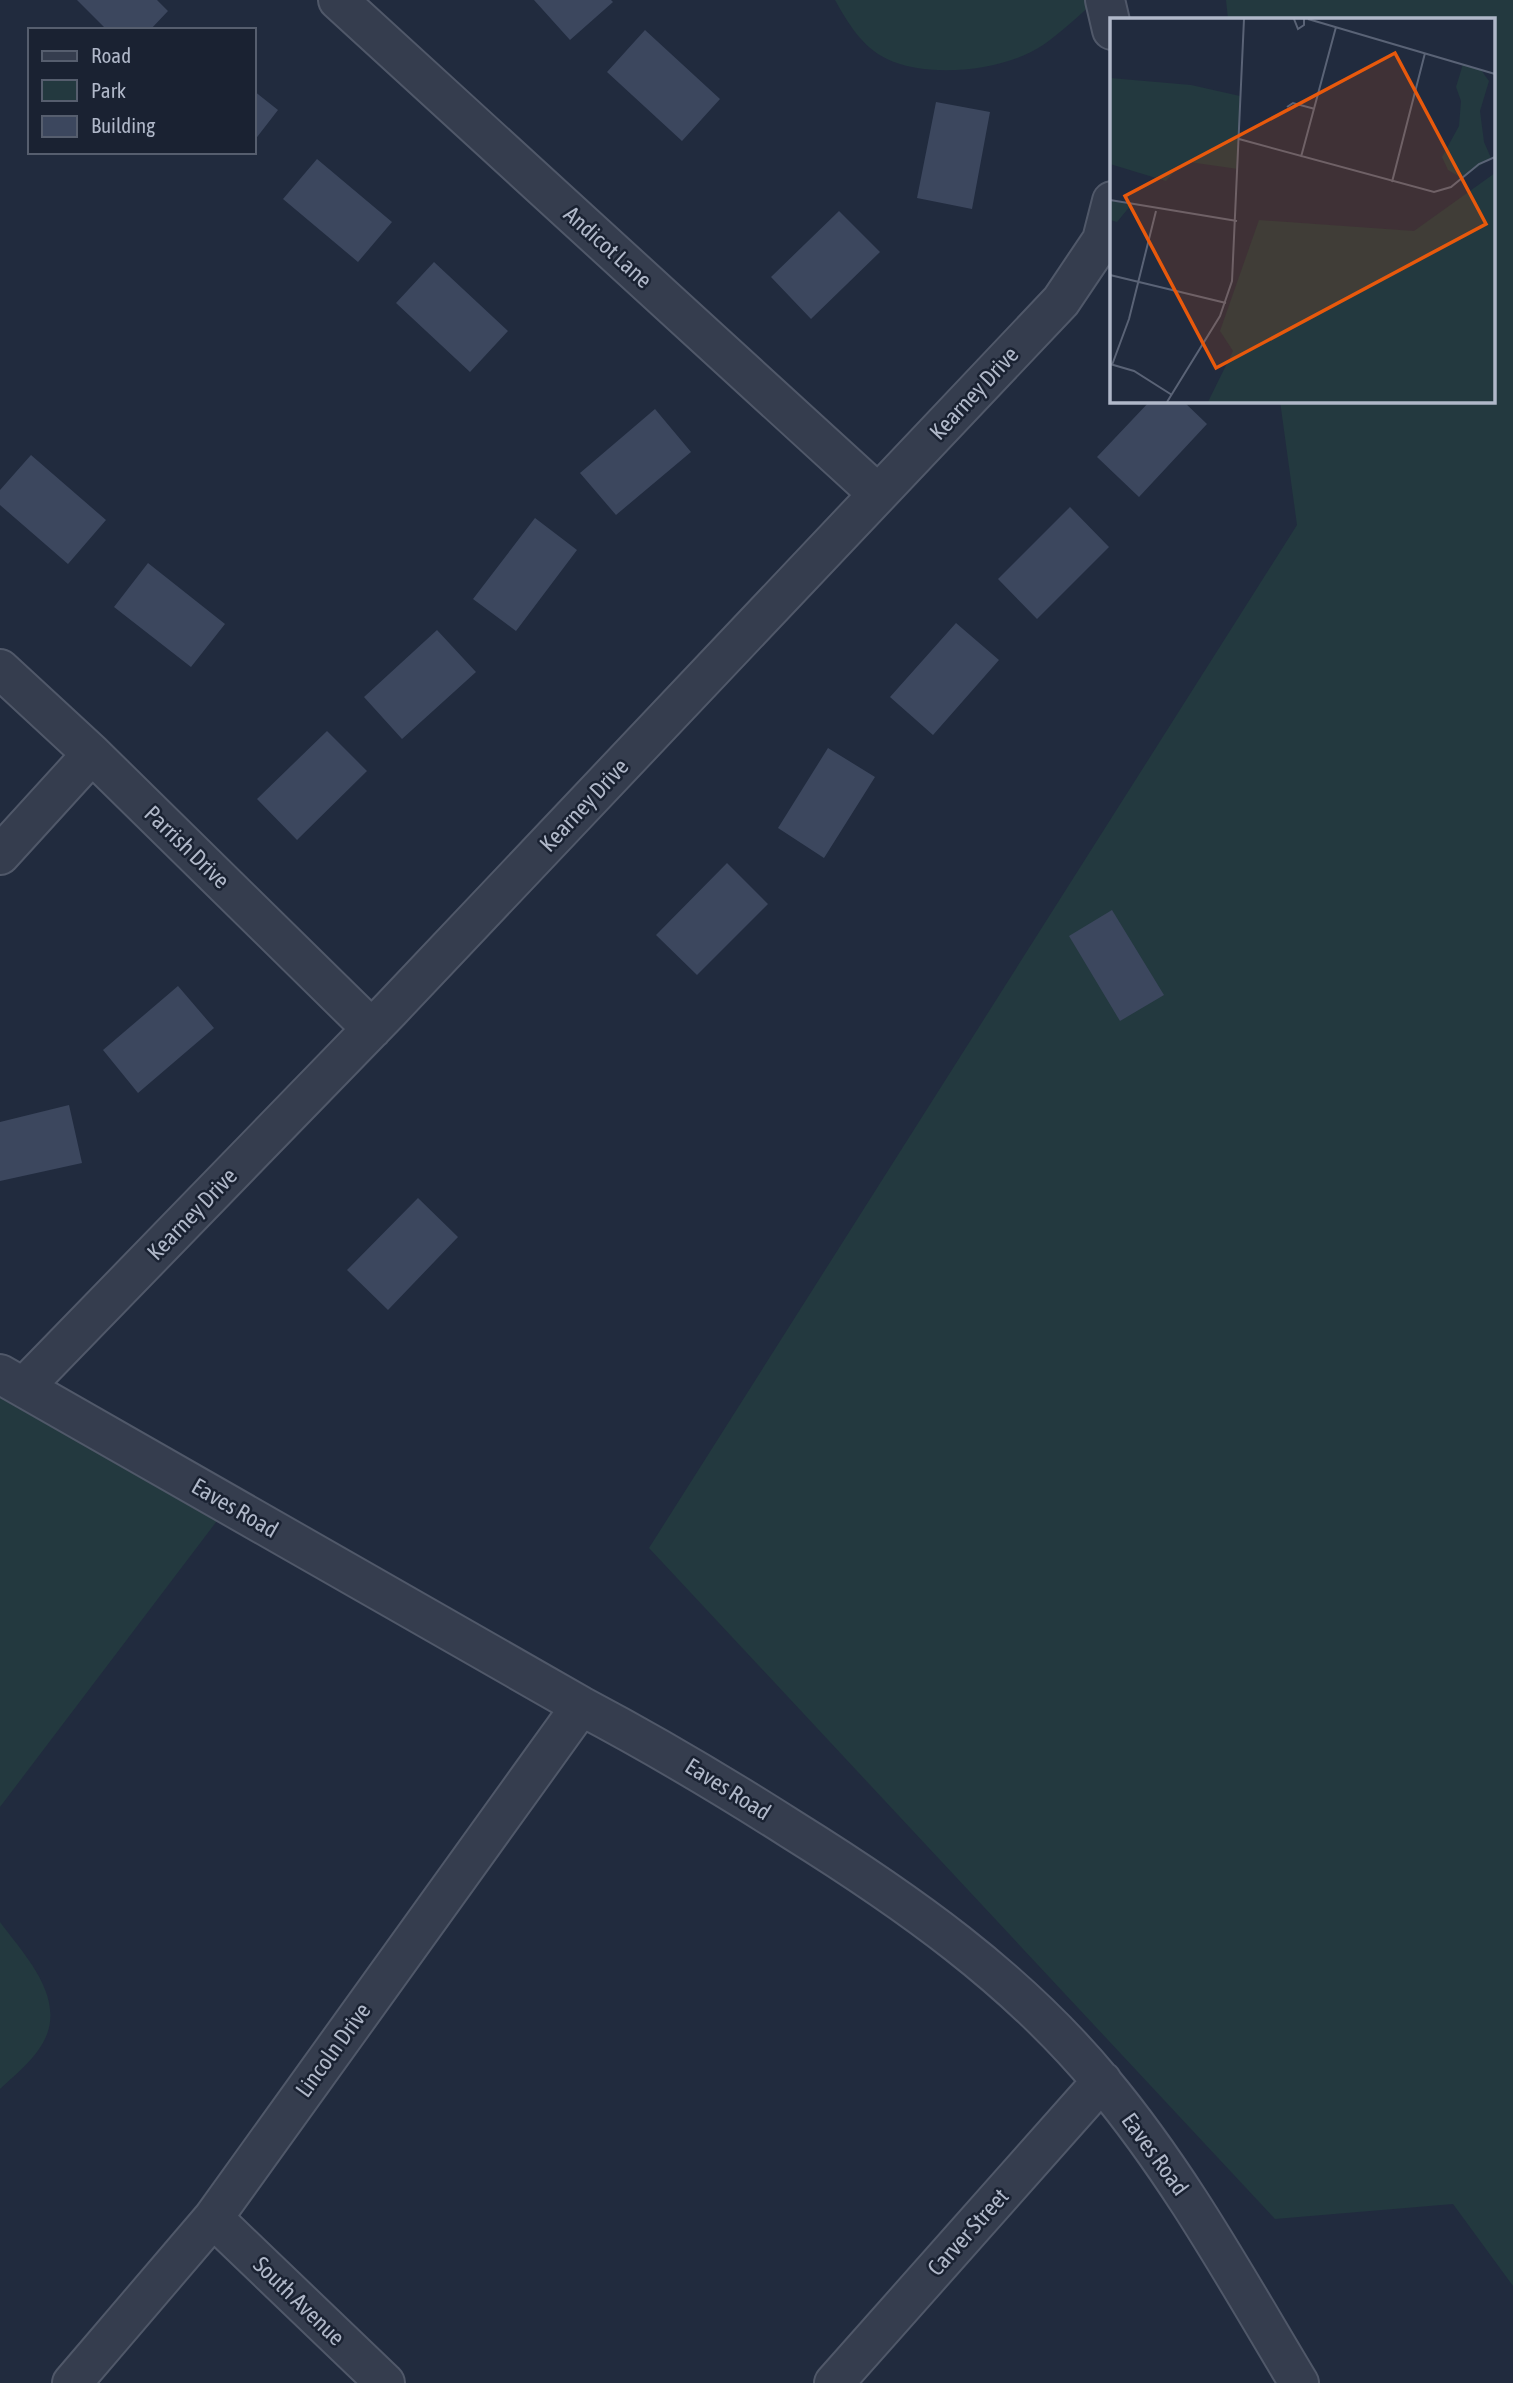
<svg xmlns="http://www.w3.org/2000/svg" width="1513" height="2383" font-family="'Asap Condensed',sans-serif">
<style>
.green{fill:#23393f}
.building{fill:#3c475e}
.lines{fill:none;stroke-linecap:round;stroke-linejoin:round}
.minor-casing{stroke:#505869;stroke-width:42}
.minor{stroke:#353d4e;stroke-width:38}
.labels{text-anchor:middle;dominant-baseline:central;stroke-width:5;stroke-linejoin:round;paint-order:stroke}
.street-label{font-size:23px;fill:#b0b8c9;stroke:#1a2232}
.inset-road{fill:none;stroke:#5a6376;stroke-width:2}
.view{fill:#e8590c;fill-opacity:0.15;stroke:#e8590c;stroke-width:3.5}
.inset-edge{fill:none;stroke:#b0b8c9;stroke-width:3.5}
</style>
<rect width="100%" height="100%" fill="#212b3e"/>
<path class="green" d="M835,0h262c-18,15 -35,32 -54,45 -38,26 -114,34 -156,14 -25,-12 -39,-36 -52,-59z
M1226,0h287v2286l-60,-82 -178,15 -626,-671 648,-1023 -17,-124h214v-382h-266z
M0,1374l229,131 -229,302z
M0,1922c25,34 70,79 41,124 -10,16 -27,30 -41,43z"/>
<path class="building" d="M77,0h80l11,11 -18,19h-43z
M534,0h77l2,2 -43,38z
M645,30l75,69 -38,42 -75,-69z
M254,91l24,19 -24,31z
M936,102l54,10 -18,97 -55,-11z
M317,159l75,63 -34,40 -75,-63z
M839,211l41,41 -69,67 -40,-42z
M434,262l74,69 -38,41 -74,-69z
M1150,401h33l24,23 -68,73 -42,-40z
M655,409l36,43 -75,63 -36,-42z
M31,455l75,65 -38,44 -68,-59v-15z
M1070,507l39,40 -72,72 -39,-40z
M535,518l42,32 -61,81 -43,-32z
M148,563l77,61 -34,43 -77,-60z
M956,623l43,37 -66,75 -43,-38z
M437,630l39,42 -74,67 -38,-42z
M327,731l40,40 -70,69 -40,-41z
M828,748l47,29 -51,81 -46,-30z
M727,863l41,41 -71,71 -41,-40z
M1112,910l52,85 -44,26 -51,-85z
M178,986l36,42 -76,65 -35,-43z
M69,1105l13,58 -82,18v-59z
M418,1198l40,39 -70,73 -41,-40z"/>
<g class="lines">
<g class="minor-casing">
<path id="minor" d="M338,0l540,494
M1105,0l7,30
M0,669l92,85 280,275
M0,855l92,-101
M0,1374l581,332c72,38 141,79 210,123 114,71 225,149 311,253 77,92 135,198 197,301
M24,1387l366,-377 671,-709 41,-61 10,-39
M213,2218l172,165
M72,2383l141,-165 368,-512
M834,2383l268,-302"/>
</g>
<use href="#minor" class="minor"/>
</g>
<g class="labels">
<g class="street-label">
<text transform="translate(608 247) rotate(42)">Andicot Lane</text>
<text transform="translate(974 393) rotate(-47)">Kearney Drive</text>
<text transform="translate(584 805) rotate(-47)">Kearney Drive</text>
<text transform="translate(187 847) rotate(44)">Parrish Drive</text>
<text transform="translate(192 1214) rotate(-46)">Kearney Drive</text>
<text transform="translate(235 1508) rotate(30)">Eaves Road</text>
<text transform="translate(728 1789) rotate(32)">Eaves Road</text>
<text transform="translate(333 2050) rotate(-54)">Lincoln Drive</text>
<text transform="translate(1155 2154) rotate(54)">Eaves Road</text>
<text transform="translate(968 2232) rotate(-48)">Carver Street</text>
<text transform="translate(299 2301) rotate(44)">South Avenue</text>
</g>
</g>
<g transform="translate(1110 18)">
<rect width="385" height="385" fill="#212b3e"/>
<path d="M353,46l18,6 8,11 -9,30 4,31 7,16 -29,20 -14,-8 -6,-13 17,-31 2,-25 -5,-14zM0,60l81,7 49,11 -2,73 -49,-7 -9,3 -14,16 -56,-17zM385,155v229h-287l25,-51 -13,-20 39,-111 155,11zM0,182l21,5 -14,17 -7,-2z" fill="#23393f"/>
<path class="inset-road" d="M184,1l4,10 6,-4v-6M198,1l187,55M177,89l6,-4 22,6M129,121l195,53 17,-5 28,-23 16,-7M191,139l35,-130M282,164l33,-129M0,182l127,21M0,257l116,28M0,346l24,7 38,24M2,347l17,-46 27,-108M57,384l53,-86 12,-35 12,-262"/>
<path class="view" d="M285,35l91,171 -270,144 -91,-172z"/>
<rect width="385" height="385" class="inset-edge"/>
</g>
<rect x="28" y="28" width="228" height="126" fill="#1a2232" stroke="#565e6e" stroke-width="2"/>
<rect x="42" y="51" width="35" height="10" fill="#353d4e" stroke="#565e6e" stroke-width="2"/>
<text x="91" y="63" font-size="21" fill="#b0b8c9">Road</text>
<rect x="42" y="80" width="35" height="21" fill="#23393f" stroke="#565e6e" stroke-width="2"/>
<text x="91" y="98" font-size="21" fill="#b0b8c9">Park</text>
<rect x="42" y="116" width="35" height="21" fill="#3c475e" stroke="#565e6e" stroke-width="2"/>
<text x="91" y="133" font-size="21" fill="#b0b8c9">Building</text>
</svg>
